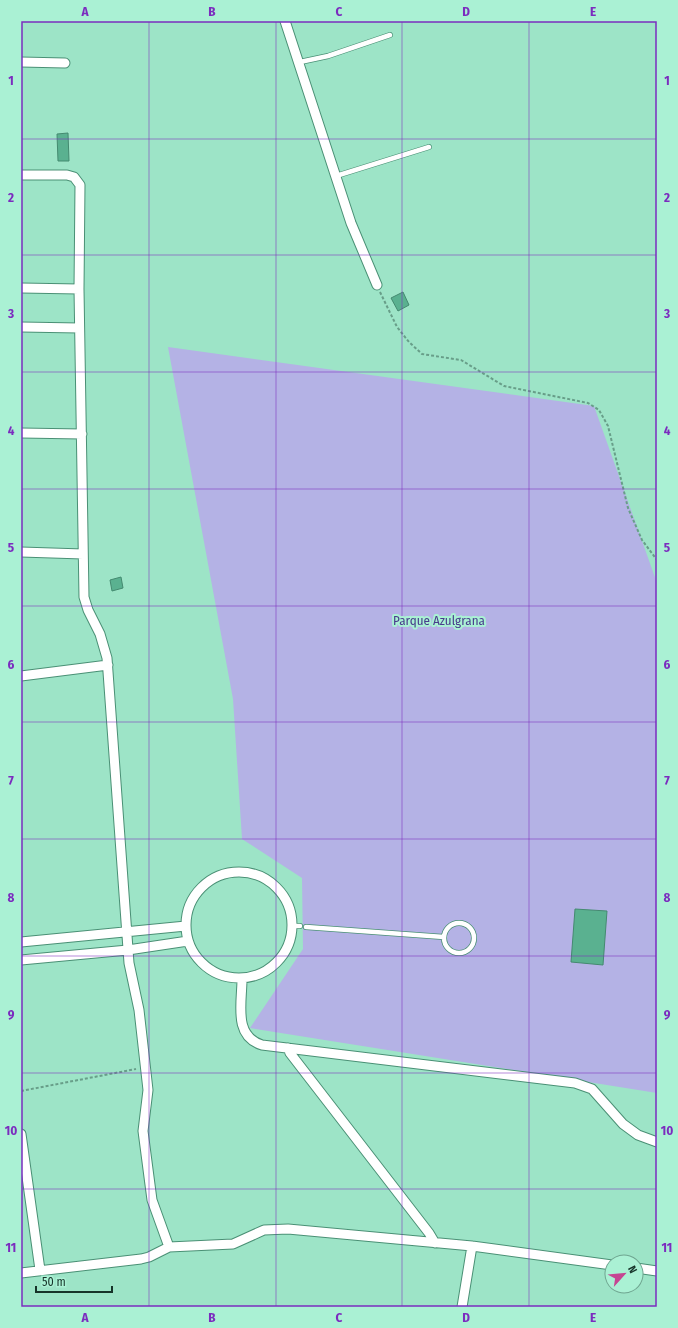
<svg xmlns="http://www.w3.org/2000/svg" width="678" height="1328" font-family="'Fira Sans Condensed',sans-serif">
<style>
.green{fill:#b4b2e5}
.building{fill:#5ab190;stroke:#448a70}
.lines{fill:none;stroke-linecap:round;stroke-linejoin:round}
.service-casing{stroke:#4a9075;stroke-width:6}
.minor-casing{stroke:#4a9075;stroke-width:11}
.path{stroke:#689e89;stroke-width:2;stroke-dasharray:3 2;stroke-linecap:butt}
.service{stroke:#fff;stroke-width:4.5}
.minor{stroke:#fff;stroke-width:9}
.grid{fill:none;stroke:#7b2cbf;stroke-width:1;stroke-opacity:0.55}
.labels{text-anchor:middle;dominant-baseline:central;stroke-width:4;stroke-linejoin:round;paint-order:stroke}
.park-label{font-size:13px;fill:#493c8c;stroke:#aaf1d4}
.neatline{fill:none;stroke:#7b2cbf;stroke-width:1.5}
.grid-label{font-size:13px;text-anchor:middle;font-weight:bold;fill:#7b2cbf}
</style>
<rect width="100%" height="100%" fill="#9de4c7"/>
<path class="green" d="M168,347l426,59 63,177v510l-407,-65 53,-79 -1,-71 -60,-39 -9,-140z"/>
<path class="building" d="M68,133l1,28h-11l-1,-27z
M403,292l6,13 -11,6 -7,-13z
M121,577l2,11 -11,3 -2,-11z
M575,909l32,2 -4,54 -32,-3z"/>
<g class="lines">
<g class="service-casing">
<path id="service" d="M300,62l28,-6 62,-21
M336,176l93,-29
M444 938a15 15 0 1 1 30 0a15 15 0 1 1-30 0Z
M292,926h8
M306,927l138,10"/>
</g>
<g class="minor-casing">
<path id="minor" d="M285,21l66,202 26,62
M21,62l44,1
M21,175h46l7,2 6,8 -1,104 5,308 4,13 12,24 7,24 22,305 10,47 9,80 -5,41 9,69 17,47 64,-3 31,-14 24,-1 184,17 140,19
M21,288l58,1
M21,327l58,1
M21,433l61,1
M21,552l62,2
M21,676l87,-11
M186 925a53 53 0 1 1 106 0a53 53 0 1 1-106 0Z
M21,942l165,-16
M21,960l107,-10 60,-9
M242,979c0,24 -9,57 20,66l313,38 17,6 31,35 15,11 19,7
M288,1048l2,5 139,180 6,10
M21,1134l19,136
M636,1268l21,3
M21,1273l120,-14 8,-2 20,-10
M462,1307l10,-61"/>
</g>
<path class="path" d="M380,292l17,35 12,15 13,12 39,6 43,26 84,17 11,7 9,16 20,82 14,32 15,20
M21,1091l115,-22"/>
<use href="#service" class="service"/>
<use href="#minor" class="minor"/>
</g>
<path class="grid" d="M149,21v1286M276,21v1286M402,21v1286M529,21v1286M21,139h636M21,255h636M21,372h636M21,489h636M21,606h636M21,722h636M21,839h636M21,956h636M21,1073h636M21,1189h636"/>
<g class="labels">
<g class="park-label">
<text x="439" y="620">Parque Azulgrana</text>
</g>
</g>
<rect width="678" height="1328" fill="none" stroke="#aaf1d4" stroke-width="44"/>
<g transform="translate(624 1274) rotate(63)"><circle r="19" fill="#aaf1d4" stroke="#6fa590"/>
<path d="M0-3L7 15L0 10L-7 15Z" fill="#c54692"/>
<text y="-6" font-size="11" font-weight="bold" text-anchor="middle" fill="#163329">N</text>
</g>
<path d="M36 1286v6h76v-6" fill="none" stroke="#163329" stroke-width="2"/>
<text x="42" y="1286" font-size="12" fill="#163329" stroke="#aaf1d4" stroke-width="3" paint-order="stroke">50 m</text>
<rect x="22" y="22" width="634" height="1284" class="neatline"/>
<g class="grid-label">
<text x="85" y="16">A</text>
<text x="212" y="16">B</text>
<text x="339" y="16">C</text>
<text x="466" y="16">D</text>
<text x="593" y="16">E</text>
<text x="11" y="85">1</text>
<text x="667" y="85">1</text>
<text x="11" y="202">2</text>
<text x="667" y="202">2</text>
<text x="11" y="318">3</text>
<text x="667" y="318">3</text>
<text x="11" y="435">4</text>
<text x="667" y="435">4</text>
<text x="11" y="552">5</text>
<text x="667" y="552">5</text>
<text x="11" y="669">6</text>
<text x="667" y="669">6</text>
<text x="11" y="785">7</text>
<text x="667" y="785">7</text>
<text x="11" y="902">8</text>
<text x="667" y="902">8</text>
<text x="11" y="1019">9</text>
<text x="667" y="1019">9</text>
<text x="11" y="1135">10</text>
<text x="667" y="1135">10</text>
<text x="11" y="1252">11</text>
<text x="667" y="1252">11</text>
<text x="85" y="1322">A</text>
<text x="212" y="1322">B</text>
<text x="339" y="1322">C</text>
<text x="466" y="1322">D</text>
<text x="593" y="1322">E</text>
</g>
</svg>
